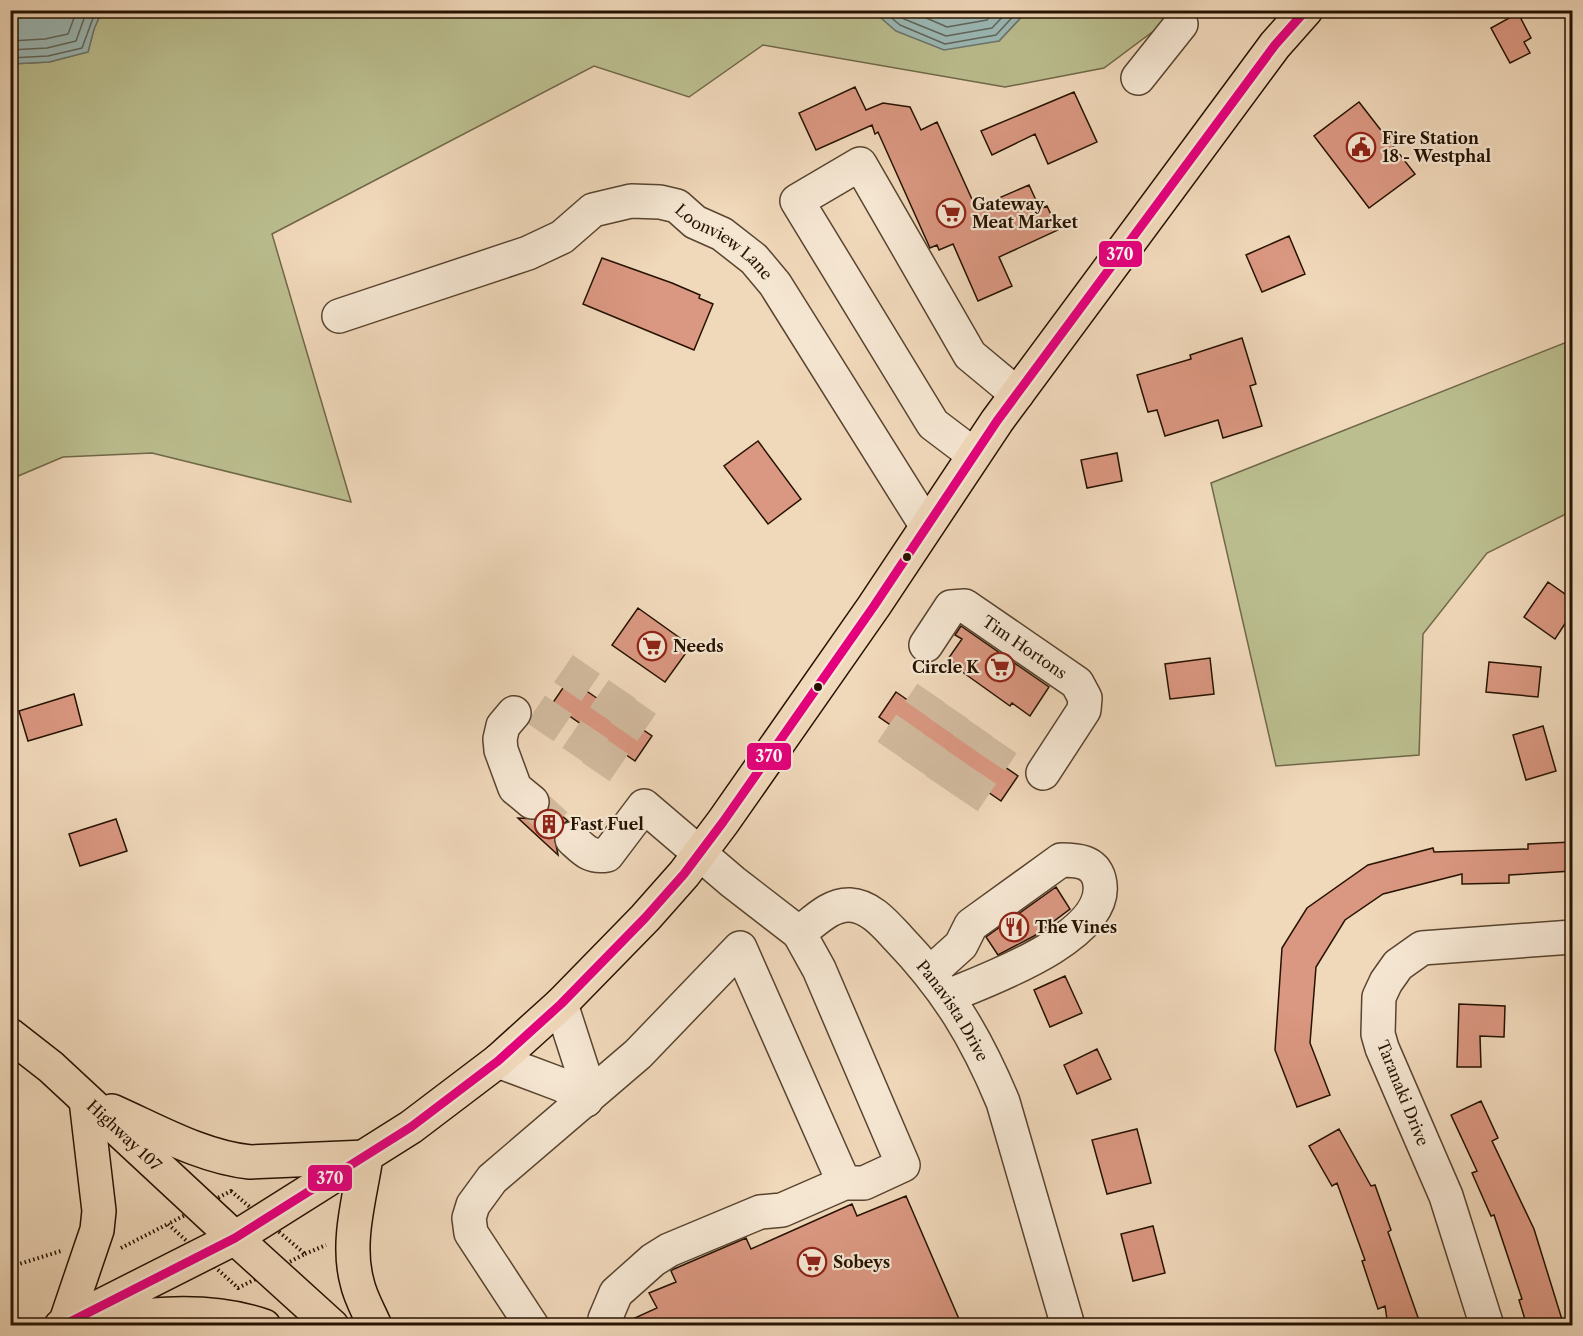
<svg xmlns="http://www.w3.org/2000/svg" width="1583" height="1336" font-family="'Libre Caslon Text',serif">
<style>
.green{fill:#bbbe8f;stroke:#706848;stroke-width:1.5}
.water{fill:#9bb9b6;stroke:#6c766e;stroke-width:1.5}
.lines{fill:none;stroke-linecap:round;stroke-linejoin:round}
.shore{stroke:#60665c;stroke-width:1.5}
.building{fill:#da9781;stroke:#261201;stroke-width:1.5}
.minor-tunnel{stroke:#d2ba9e;stroke-width:33;stroke-dasharray:33 16;stroke-linecap:butt}
.minor-casing{stroke:#58442f;stroke-width:36}
.major-casing{stroke:#261201;stroke-width:36}
.highway-casing{stroke:#261201;stroke-width:36}
.path{stroke:#261201;stroke-width:4;stroke-dasharray:1.5 3;stroke-linecap:butt}
.minor{stroke:#f5e6d2;stroke-width:33}
.major{stroke:#f0d8ba;stroke-width:33}
.highway{stroke:#f0d8ba;stroke-width:33}
.bus-1-casing{stroke:#f5e6d2;stroke-width:14}
.bus-1{stroke:#e5007d;stroke-width:9}
.bus-dot{fill:#261201;stroke:#f5e6d2;stroke-width:2}
.labels{text-anchor:middle;dominant-baseline:central;stroke-width:4.5;stroke-linejoin:round;paint-order:stroke}
.poi-label{font-size:16px;font-weight:bold;fill:#261201;stroke:#f5e6d2;text-anchor:start}
.street-label{font-size:16px;fill:#261201;stroke:#f5e6d2}
.line-badge{stroke:#f5e6d2;stroke-width:2}
.badge-label{font-size:16px;text-anchor:middle;font-weight:bold;fill:#fff}
</style>
<rect width="100%" height="100%" fill="#f0d8ba"/>
<filter id="stains"><feTurbulence type="fractalNoise" baseFrequency=".00333" numOctaves="4"/><feColorMatrix values="0 0 0 0 .2 0 0 0 0 .09 0 0 0 0 .02 0 0 0 .5 -.17"/></filter>
<radialGradient id="worn" r=".72"><stop offset=".6" stop-color="#630" stop-opacity="0"/><stop offset="1" stop-color="#630" stop-opacity=".3"/></radialGradient>
<path class="green" d="M102,10h771l24,21 102,10 28,-30 152,1 -75,56 -99,19 -242,-42 -74,52 -95,-31 -322,168 79,268 -199,-49 -89,4 -52,22 -1,-415 39,-2 39,-10 6,-23z
M1572,340v171l-85,42 -64,81 -4,121 -143,11 -65,-283z"/>
<path class="water" d="M10,11l1,-1 91,1 -8,18 -6,23 -39,10 -38,2z
M873,11h154l-28,30 -55,9 -48,-19z"/>
<g class="lines">
<path class="shore" d="M882,10l18,15 45,19 51,-9 23,-25
M894,10l10,9 42,17 46,-8 17,-18
M908,10l39,17 40,-7 9,-10
M10,41l35,-2 23,-5 9,-24
M10,50l37,-2 29,-7 11,-31
M10,58l38,-2 34,-8 14,-38"/>
</g>
<path class="building" d="M1518,13l13,25 -7,4 6,11 -20,10 -19,-35z
M855,87l11,23 17,-7 27,4 11,23 16,-8 39,86 53,-23 11,24 7,-3 11,24 -59,27 13,29 -34,15 -25,-57 -14,6 -2,-5 -7,3 -52,-116 -3,2 -3,-9 -56,25 -17,-37z
M1074,92l23,50 -49,22 -13,-30 -43,21 -11,-24z
M1359,102l56,72 -46,34 -55,-72z
M1289,236l16,38 -43,18 -16,-37z
M602,258l70,25 28,12 -1,3 14,6 -19,46 -111,-46z
M1242,338l14,46 -6,2 12,40 -39,12 -5,-18 -53,16 -8,-26 -9,2 -11,-37 54,-16 -1,-4z
M758,441l43,58 -33,25 -44,-58z
M1117,453l5,28 -35,7 -6,-28z
M1548,582l24,17v14l-17,26 -31,-22z
M638,608l53,38 -26,36 -53,-37z
M961,626l88,61 -19,29 -18,-13 -2,3 -49,-35 2,-2 -15,-10 14,-20 -7,-4z
M1210,658l4,36 -44,5 -5,-35z
M1489,662l52,5 -3,30 -52,-5z
M569,679l83,57 -17,25 -83,-57z
M896,692l122,84 -17,25 -122,-84z
M74,694l8,31 -54,16 -9,-30z
M1543,726l13,45 -30,9 -13,-45z
M550,805l18,16 -9,5 -5,8 4,21 -40,-37 21,1 8,-6z
M116,819l11,32 -47,15 -11,-32z
M1572,842v29l-63,4v8l-47,1v-10l-79,20 -38,26 -29,47 -6,76 20,52 -33,12 -22,-57 7,-102 25,-40 61,-43 65,-17 1,4 94,-3v-5z
M1056,887l14,22 -36,27 -36,19 -12,-18z
M1065,976l17,37 -32,14 -16,-37z
M1459,1004l46,2 -1,31 -24,-1 1,31h-24z
M1097,1049l14,30 -34,15 -13,-29z
M1481,1101l17,37 -6,3 42,88 30,97h-37l-8,-26 3,-1 -28,-84 -3,1 -19,-43 5,-2 -26,-56z
M1137,1129l14,54 -44,11 -15,-54z
M1339,1129l32,57 4,-1 16,45 -3,2 33,94h-33l-3,-20 -7,3 -16,-48 3,-1 -28,-77 -5,3 -23,-40z
M906,1196l56,130h-338v-3l33,-15 -8,-15 27,-11 -5,-11 3,-2 72,-31 5,11 101,-45 5,12z
M1153,1226l12,47 -32,8 -12,-47z"/>
<g class="lines">
<path class="minor-tunnel" d="M540,732l48,-70
M891,751l40,-58
M576,757l47,-69
M915,768l40,-58
M596,772l48,-70
M939,785l40,-58
M532,802l40,37
M964,802l39,-58"/>
<g class="minor-casing">
<g id="minor">
<path d="M1138,78l43,-54"/>
<path id="s1" d="M339,316l189,-63 34,-16 31,-27 38,-9 29,1 17,4 18,16 27,12 32,25 21,25 151,241"/>
<path d="M974,455l-41,-31 -136,-223 63,-37 110,191 47,39"/>
<path id="s2" d="M926,645l25,-38 14,-1 112,77 8,15 -1,12 -41,63"/>
<path d="M514,713l-11,13 -3,13 1,11 14,38 17,14"/>
<path id="s3" d="M572,839c12,11 18,19 35,16l37,-49 89,76 66,51c15,-11 31,-29 51,-28 20,1 35,19 48,33 49,51 78,99 105,164l65,224"/>
<path d="M930,973l31,-28 10,-20 90,-65c16,0 33,1 38,19 15,56 -112,101 -151,117"/>
<path d="M561,1004l22,68 3,28"/>
<path d="M498,1061l64,24 24,15"/>
<path d="M532,1326l-61,-93 -2,-15 4,-13 19,-26 146,-125 102,-106 104,235"/>
<path d="M605,1326v-7l11,-26 37,-33 16,-10 91,-38 22,-2 62,-27h20l39,-18 -84,-196 -20,-36"/>
<path d="M1487,1326l-41,-130 -64,-148 -4,-14 1,-37 7,-15 12,-17 24,-17 150,-11"/>
</g>
</g>
<g class="major-casing">
<path id="major" d="M366,1157c-6,40 -20,85 -9,125 3,15 12,30 18,44
M235,1238l97,88
M87,1322c60,-7 119,-16 177,4
M61,1326l174,-88 176,-111 87,-66 63,-57 84,-86 39,-44 39,-52 151,-216 123,-185 278,-376 31,-35"/>
</g>
<g class="highway-casing">
<g id="highway">
<path id="s4" d="M10,1035l41,32 184,171"/>
<path d="M112,1111c45,20 90,46 138,51l116,-5"/>
<path d="M65,1324l32,-94 2,-19 -13,-111"/>
</g>
</g>
<path class="path" d="M231,1191l74,63 -67,34 -70,-64z
M121,1248l47,-24
M305,1254l21,-9
M16,1265l45,-14"/>
<use href="#minor" class="minor"/>
<use href="#major" class="major"/>
<use href="#highway" class="highway"/>
<g class="bus-1-casing">
<path id="bus-1" d="M62,1326l173,-88 176,-111 87,-66 63,-57 84,-86 39,-44 39,-52 151,-216 123,-185 278,-376 31,-35"/>
</g>
<use href="#bus-1" class="bus-1"/>
</g>
<defs>
<g id="civic-ring" transform="scale(1.5)"><circle r="9.5" fill="#f5e6d2" stroke="#8f2418" stroke-width="1.5"/><path d="M-.6-6.5H3V-4.5H.6V-3L4-1V1h2V6H-6V1h2V-1L-.6-3ZM-1.2 2.5V6h2.4V2.5Z" fill="#8f2418"/></g>
<g id="supermarket-ring" transform="scale(1.5)"><circle r="9.5" fill="#f5e6d2" stroke="#8f2418" stroke-width="1.5"/><path d="M-6-5.5h2.5l.6 2H6L4.5 2H-2.5L-4.4-4H-6ZM-1.5 3.2a1.3 1.3 0 1 0 .1 0ZM3 3.2a1.3 1.3 0 1 0 .1 0Z" fill="#8f2418"/></g>
<g id="building-ring" transform="scale(1.5)"><circle r="9.5" fill="#f5e6d2" stroke="#8f2418" stroke-width="1.5"/><path d="M-4-6H4V6H1V3H-1V6H-4ZM-2.5-4.3h1.7v1.8h-1.7ZM.8-4.3h1.7v1.8H.8ZM-2.5-1h1.7V.8h-1.7ZM.8-1h1.7V.8H.8Z" fill="#8f2418"/></g>
<g id="restaurant-ring" transform="scale(1.5)"><circle r="9.5" fill="#f5e6d2" stroke="#8f2418" stroke-width="1.5"/><path d="M-5-6h1v4h1v-4h1v4h1v-4h1v5L-1.5 .5V6h-2V.5L-5-1ZM5-6V6H3V1.5H1.5Q1.5-4 5-6Z" fill="#8f2418"/></g>
</defs>
<g fill-rule="evenodd">
<use href="#civic-ring" x="1361" y="147"/>
<use href="#supermarket-ring" x="951" y="213"/>
<use href="#supermarket-ring" x="652" y="646"/>
<use href="#supermarket-ring" x="1000" y="667"/>
<use href="#building-ring" x="549" y="824"/>
<use href="#restaurant-ring" x="1014" y="927"/>
<use href="#supermarket-ring" x="812" y="1262"/>
</g>
<g class="bus-dot">
<circle cx="907" cy="557" r="5"/>
<circle cx="818" cy="687" r="5"/>
</g>
<g class="labels">
<g class="poi-label">
<text x="1382" y="138">Fire Station<tspan x="1382" dy="18">18 - Westphal</tspan></text>
<text x="972" y="204">Gateway<tspan x="972" dy="18">Meat Market</tspan></text>
<text x="673" y="646">Needs</text>
<text x="979" y="667" text-anchor="end">Circle K</text>
<text x="570" y="824">Fast Fuel</text>
<text x="1035" y="927">The Vines</text>
<text x="833" y="1262">Sobeys</text>
</g>
<g class="street-label">
<text stroke="none"><textPath href="#s1" startOffset="423">Loonview Lane</textPath></text>
<text stroke="none"><textPath href="#s2" startOffset="132">Tim Hortons</textPath></text>
<text stroke="none"><textPath href="#s3" startOffset="513">Panavista Drive</textPath></text>
<text transform="translate(1403 1093) rotate(68)">Taranaki Drive</text>
<text stroke="none"><textPath href="#s4" startOffset="152">Highway 107</textPath></text>
</g>
</g>
<g class="line-badge">
<rect x="1098" y="240" width="45" height="28" rx="6" fill="#e5007d"/>
<rect x="746" y="742" width="46" height="29" rx="6" fill="#e5007d"/>
<rect x="307" y="1164" width="46" height="28" rx="6" fill="#e5007d"/>
</g>
<g class="badge-label">
<text x="1120" y="260">370</text>
<text x="769" y="762">370</text>
<text x="330" y="1184">370</text>
</g>
<rect width="1583" height="1336" fill="none" stroke="#f0d8ba" stroke-width="36"/>
<rect x="12" y="12" width="1559" height="1312" fill="none" stroke="#261201" stroke-width="3"/>
<rect x="18" y="18" width="1547" height="1300" fill="none" stroke="#261201" stroke-width="1.5"/>
<rect width="100%" height="100%" filter="url(#stains)"/>
<rect width="100%" height="100%" fill="url(#worn)"/>
</svg>
